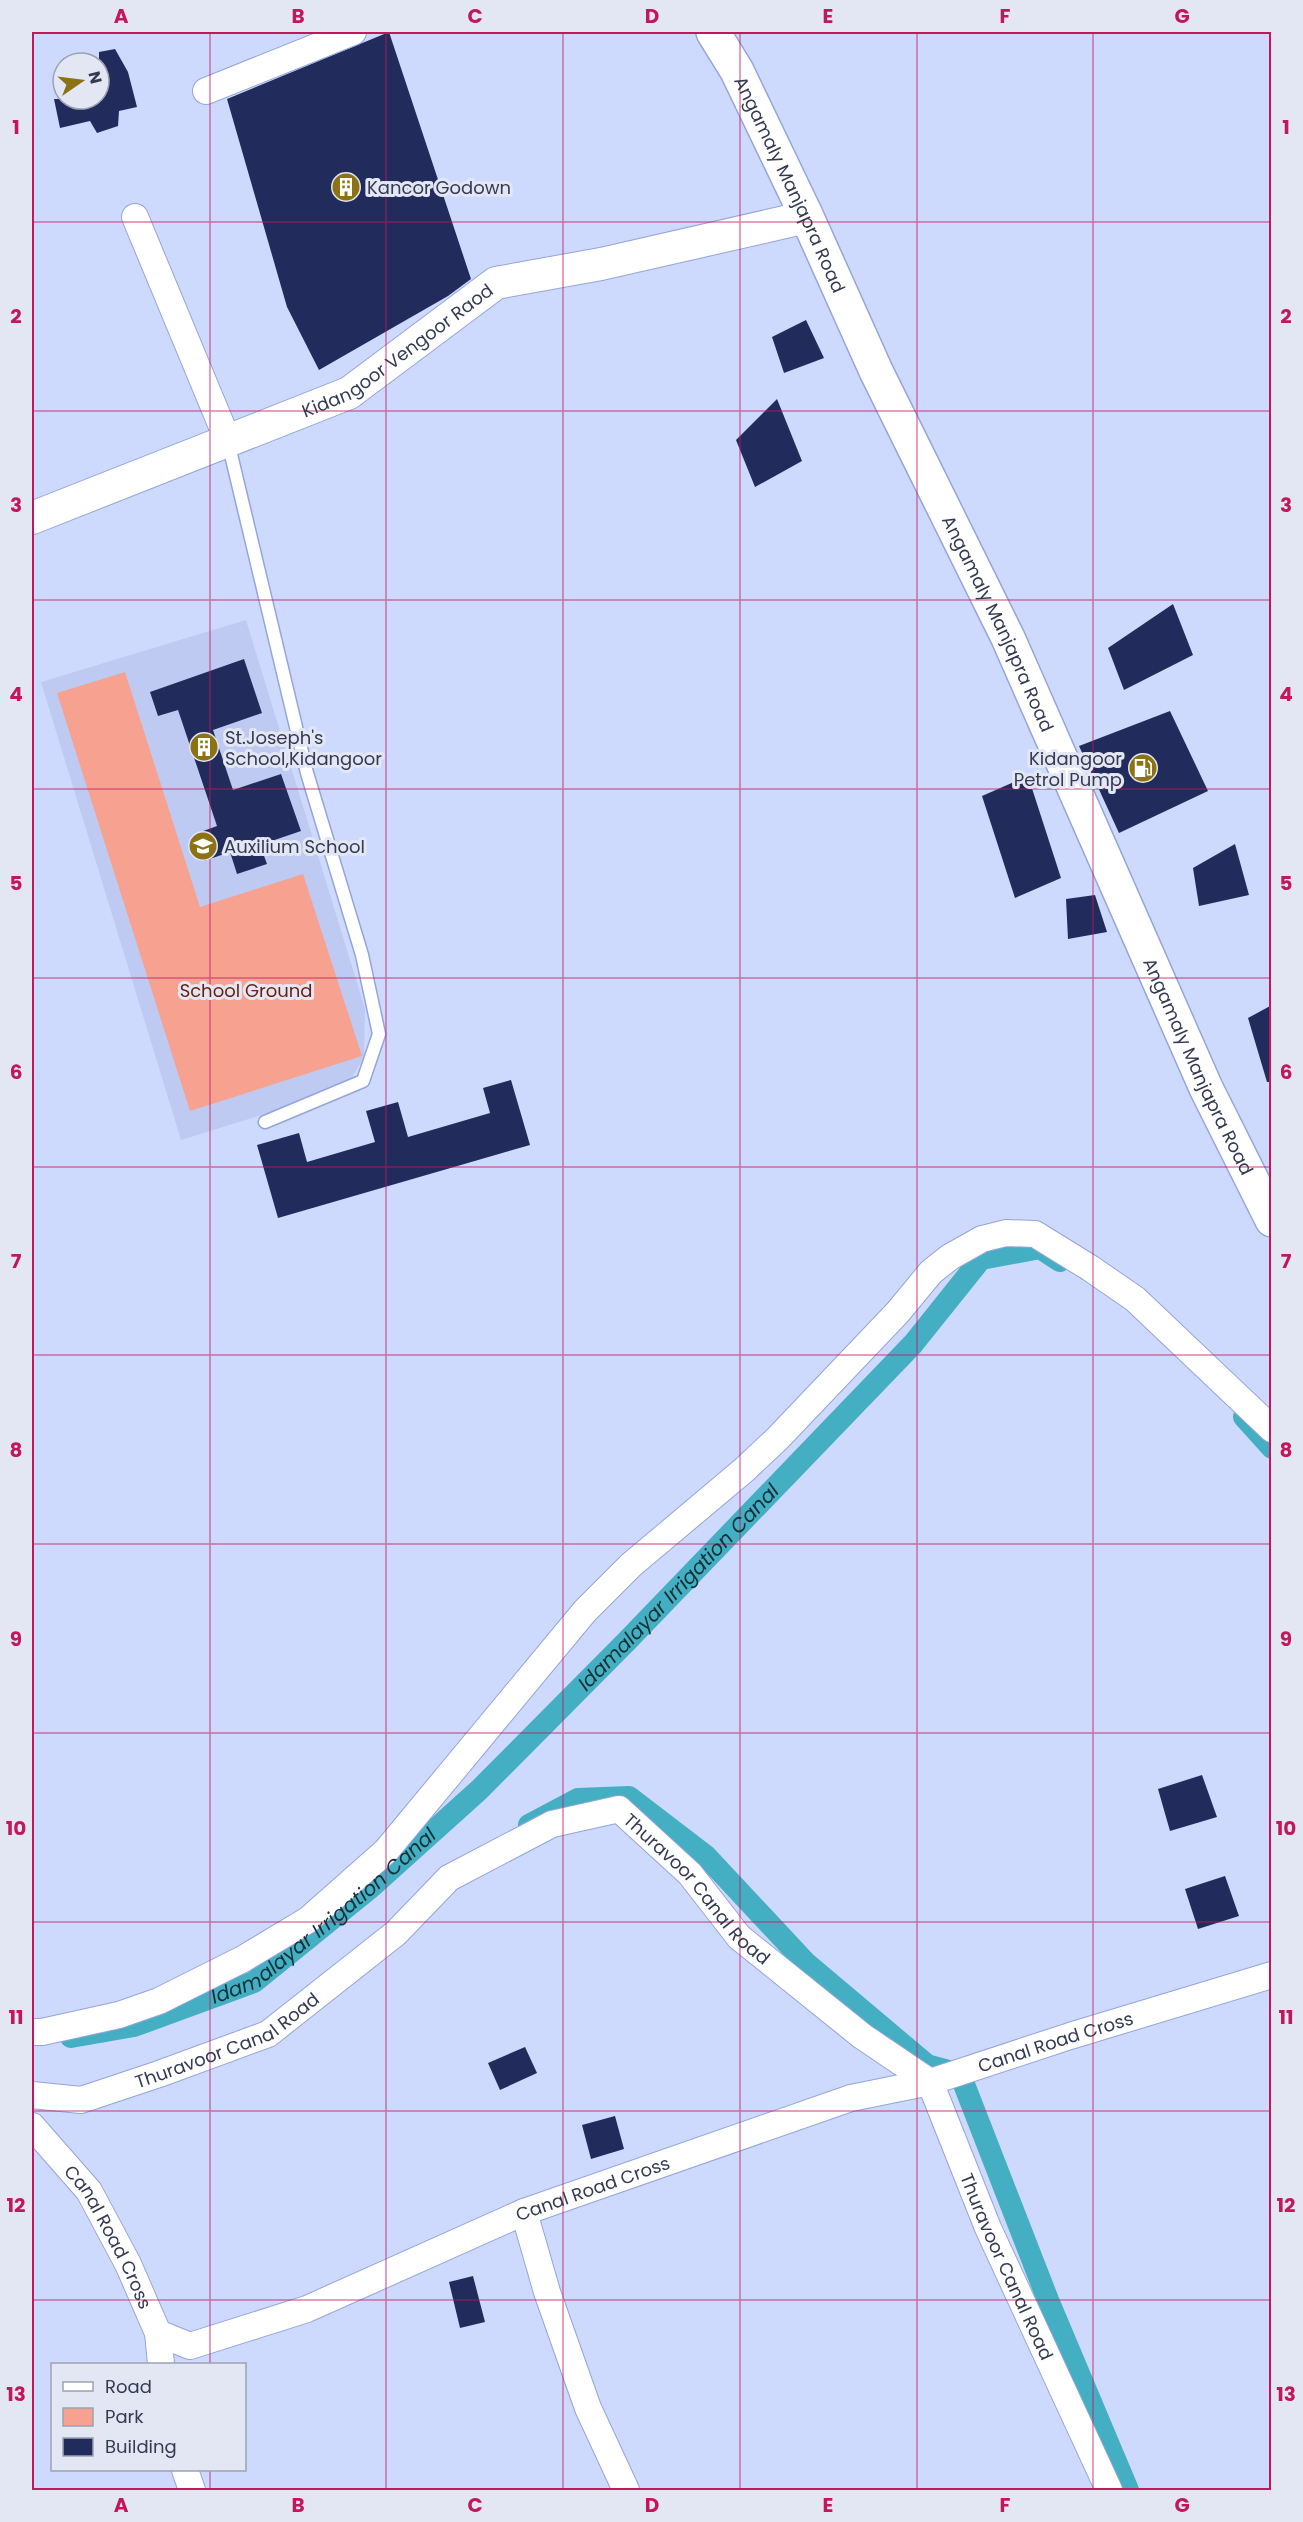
<svg xmlns="http://www.w3.org/2000/svg" width="1303" height="2522" font-family="Poppins,sans-serif">
<style>
.built{fill:#becaf2}
.green{fill:#f7a291}
.lines{fill:none;stroke-linecap:round;stroke-linejoin:round}
.canal{stroke:#44afc3;stroke-width:22}
.building{fill:#222c5c}
.service-casing{stroke:#94a5de;stroke-width:15}
.minor-casing{stroke:#94a5de;stroke-width:28}
.tertiary-casing{stroke:#94a5de;stroke-width:34}
.secondary-casing{stroke:#94a5de;stroke-width:36}
.service{stroke:#fff;stroke-width:12}
.minor{stroke:#fff;stroke-width:26}
.tertiary{stroke:#fff;stroke-width:32}
.secondary{stroke:#fff;stroke-width:33}
.grid{fill:none;stroke:#c2185b;stroke-width:1.5;stroke-opacity:0.55}
.labels{text-anchor:middle;dominant-baseline:central;stroke-width:6;stroke-linejoin:round;paint-order:stroke}
.street-label{font-size:18px;fill:#333a52;stroke:#e3e7f4}
.poi-label{font-size:18px;fill:#333a52;stroke:#e3e7f4;text-anchor:start}
.park-label{font-size:18px;fill:#6d1b0e;stroke:#e3e7f4}
.water-label{font-size:20px;font-style:italic;fill:#123238;stroke:#e3e7f4}
.neatline{fill:none;stroke:#c2185b;stroke-width:2}
.grid-label{font-size:20px;text-anchor:middle;font-weight:bold;fill:#c2185b}
</style>
<rect width="100%" height="100%" fill="#ced9fe"/>
<path class="built" d="M246,620l119,389 -1,48 -19,32 -164,51 -140,-458z"/>
<path class="green" d="M125,672l75,235 103,-33 59,182 -172,55 -133,-418z"/>
<g class="lines">
<g class="canal">
<path d="M1244,1417l28,31"/>
<path d="M529,1825l49,-26 51,-2 77,59 100,107 121,102 33,9 88,226 80,190"/>
<path id="s1" d="M71,2037l63,-11 120,-44 115,-93 110,-99 147,-148 287,-298 68,-85 59,-11 20,13"/>
</g>
</g>
<path class="building" d="M389,32l82,247 -23,17 -129,74 -32,-63 -60,-208z
M115,49l13,23 9,35 -18,4 -1,15 -21,7 -7,-12 -30,7 -6,-29h45v-47z
M806,320l18,38 -40,15 -12,-36z
M777,399l25,62 -47,26 -19,-47z
M1173,604l20,51 -69,35 -16,-42z
M244,659l18,54 -49,17 20,60 48,-16 20,57 -41,14 7,19 -30,10 -7,-22 -26,9 -9,-27 22,-8 -39,-116 -20,6 -8,-24z
M1170,711l38,80 -89,42 -40,-87z
M1028,776l33,102 -46,20 -33,-102z
M1235,844l14,51 -50,11 -6,-38z
M1095,895l12,37 -39,7 -2,-40z
M1272,1005v77h-5l-19,-64z
M511,1080l19,65 -252,73 -21,-73 42,-12 8,29 68,-20 -9,-31 32,-9 10,35 82,-24 -7,-25z
M1202,1775l15,42 -47,14 -12,-42z
M1225,1876l14,40 -41,13 -13,-40z
M525,2047l12,26 -37,17 -12,-27z
M615,2116l9,33 -33,10 -9,-34z
M473,2276l12,46 -25,6 -11,-46z"/>
<g class="lines">
<g class="service-casing">
<path id="service" d="M228,442l79,331 55,182 17,79 -16,47 -98,41"/>
</g>
<g class="minor-casing">
<g id="minor">
<path d="M206,91l147,-59"/>
<path d="M135,217l93,224"/>
<path d="M32,2032h10l77,-17 40,-14 84,-42 65,-39 78,-69 199,-240 46,-46 113,-95 34,-32 120,-126 33,-40 19,-15 32,-18 24,-6 29,1 55,34 45,31 137,130"/>
<path id="s2" d="M32,2095l49,5 78,-26 109,-40 128,-101 53,-55 103,-54 67,-15 71,65 49,63 123,99 68,46 58,146 121,262"/>
<path id="s3" d="M32,2126l57,65 39,73 30,69 32,13 117,-37 217,-97 327,-114 79,-16 140,-46 202,-61"/>
<path d="M524,2212l23,80 41,116 38,82"/>
<path d="M158,2333l3,31"/>
<path d="M185,2470l7,20"/>
</g>
</g>
<g class="tertiary-casing">
<g id="tertiary">
<path id="s4" d="M32,518l317,-125 147,-110 105,-19 206,-47"/>
</g>
</g>
<g class="secondary-casing">
<g id="secondary">
<path id="s5" d="M713,32l24,39 70,146 69,154 132,267 198,450 66,132"/>
</g>
</g>
<use href="#service" class="service"/>
<use href="#minor" class="minor"/>
<use href="#tertiary" class="tertiary"/>
<use href="#secondary" class="secondary"/>
</g>
<path class="grid" d="M210,32v2332M386,32v2458M563,32v2458M740,32v2458M917,32v2458M1093,32v2458M32,222h1240M32,411h1240M32,600h1240M32,789h1240M32,978h1240M32,1167h1240M32,1355h1240M32,1544h1240M32,1733h1240M32,1922h1240M32,2111h1240M32,2300h1240M210,2470v20"/>
<defs>
<g id="building-disc" transform="scale(1.5)"><circle r="9.5" fill="#8c7215" stroke="#e3e7f4"/><path d="M-4-6H4V6H1V3H-1V6H-4ZM-2.5-4.3h1.7v1.8h-1.7ZM.8-4.3h1.7v1.8H.8ZM-2.5-1h1.7V.8h-1.7ZM.8-1h1.7V.8H.8Z" fill="#fff"/></g>
<g id="fuel-disc" transform="scale(1.5)"><circle r="9.5" fill="#8c7215" stroke="#e3e7f4"/><path d="M-5.5-6h7V0h2V4h1.3V-2.5L3-4.5l.8-.8L6-3V5H2.5V1h-1V6h-7ZM-4.2-4.7v3.2H.2V-4.7Z" fill="#fff"/></g>
<g id="school-disc" transform="scale(1.5)"><circle r="9.5" fill="#8c7215" stroke="#e3e7f4"/><path d="M0-5L7-2L0 1L-7-2ZM-4 1L0 2.5L4 1V4Q0 6-4 4Z" fill="#fff"/></g>
</defs>
<g fill-rule="evenodd">
<use href="#building-disc" x="346" y="187"/>
<use href="#building-disc" x="204" y="747"/>
<use href="#fuel-disc" x="1143" y="768"/>
<use href="#school-disc" x="203" y="846"/>
</g>
<g class="labels">
<g class="street-label">
<text stroke="none"><textPath href="#s5" startOffset="171">Angamaly Manjapra Road</textPath></text>
<text stroke="none"><textPath href="#s4" startOffset="404">Kidangoor Vengoor Raod</textPath></text>
<text stroke="none"><textPath href="#s5" startOffset="657">Angamaly Manjapra Road</textPath></text>
<text stroke="none"><textPath href="#s5" startOffset="1143">Angamaly Manjapra Road</textPath></text>
<text stroke="none"><textPath href="#s2" startOffset="784">Thuravoor Canal Road</textPath></text>
<text stroke="none"><textPath href="#s2" startOffset="208">Thuravoor Canal Road</textPath></text>
<text stroke="none"><textPath href="#s3" startOffset="1198">Canal Road Cross</textPath></text>
<text stroke="none"><textPath href="#s3" startOffset="712">Canal Road Cross</textPath></text>
<text stroke="none"><textPath href="#s3" startOffset="136">Canal Road Cross</textPath></text>
<text stroke="none"><textPath href="#s2" startOffset="1288">Thuravoor Canal Road</textPath></text>
</g>
<g class="poi-label">
<text x="367" y="187">Kancor Godown</text>
<text x="225" y="737">St.Joseph's<tspan x="225" dy="21">School,Kidangoor</tspan></text>
<text x="1122" y="758" text-anchor="end">Kidangoor<tspan x="1122" dy="21">Petrol Pump</tspan></text>
<text x="224" y="846">Auxilium School</text>
</g>
<g class="park-label">
<text x="246" y="990">School Ground</text>
</g>
<g class="water-label">
<text stroke="none"><textPath href="#s1" startOffset="772">Idamalayar Irrigation Canal</textPath></text>
<text stroke="none"><textPath href="#s1" startOffset="286">Idamalayar Irrigation Canal</textPath></text>
</g>
</g>
<rect width="1303" height="2522" fill="none" stroke="#e3e7f4" stroke-width="66"/>
<rect x="51" y="2363" width="195" height="108" fill="#e3e7f4" stroke="#9da2b3" stroke-width="1.5"/>
<rect x="63" y="2382" width="30" height="9" fill="#ffffff" stroke="#9da2b3" stroke-width="1.5"/>
<text x="105" y="2393" font-size="18" fill="#333a52">Road</text>
<rect x="63" y="2408" width="30" height="18" fill="#f7a291" stroke="#9da2b3" stroke-width="1.5"/>
<text x="105" y="2423" font-size="18" fill="#333a52">Park</text>
<rect x="63" y="2438" width="30" height="18" fill="#222c5c" stroke="#9da2b3" stroke-width="1.5"/>
<text x="105" y="2453" font-size="18" fill="#333a52">Building</text>
<g transform="translate(81 81) rotate(76)"><circle r="28" fill="#e3e7f4" stroke="#9da2b3" stroke-width="1.5"/>
<path d="M0-4.5L10 22L0 15L-10 22Z" fill="#8c7215"/>
<text y="-9" font-size="16" font-weight="bold" text-anchor="middle" fill="#333a52">N</text>
</g>
<rect x="33" y="33" width="1237" height="2456" class="neatline"/>
<g class="grid-label">
<text x="121" y="23">A</text>
<text x="298" y="23">B</text>
<text x="475" y="23">C</text>
<text x="652" y="23">D</text>
<text x="828" y="23">E</text>
<text x="1005" y="23">F</text>
<text x="1182" y="23">G</text>
<text x="16" y="134">1</text>
<text x="1286" y="134">1</text>
<text x="16" y="323">2</text>
<text x="1286" y="323">2</text>
<text x="16" y="512">3</text>
<text x="1286" y="512">3</text>
<text x="16" y="701">4</text>
<text x="1286" y="701">4</text>
<text x="16" y="890">5</text>
<text x="1286" y="890">5</text>
<text x="16" y="1079">6</text>
<text x="1286" y="1079">6</text>
<text x="16" y="1268">7</text>
<text x="1286" y="1268">7</text>
<text x="16" y="1457">8</text>
<text x="1286" y="1457">8</text>
<text x="16" y="1646">9</text>
<text x="1286" y="1646">9</text>
<text x="16" y="1835">10</text>
<text x="1286" y="1835">10</text>
<text x="16" y="2024">11</text>
<text x="1286" y="2024">11</text>
<text x="16" y="2212">12</text>
<text x="1286" y="2212">12</text>
<text x="16" y="2401">13</text>
<text x="1286" y="2401">13</text>
<text x="121" y="2512">A</text>
<text x="298" y="2512">B</text>
<text x="475" y="2512">C</text>
<text x="652" y="2512">D</text>
<text x="828" y="2512">E</text>
<text x="1005" y="2512">F</text>
<text x="1182" y="2512">G</text>
</g>
</svg>
